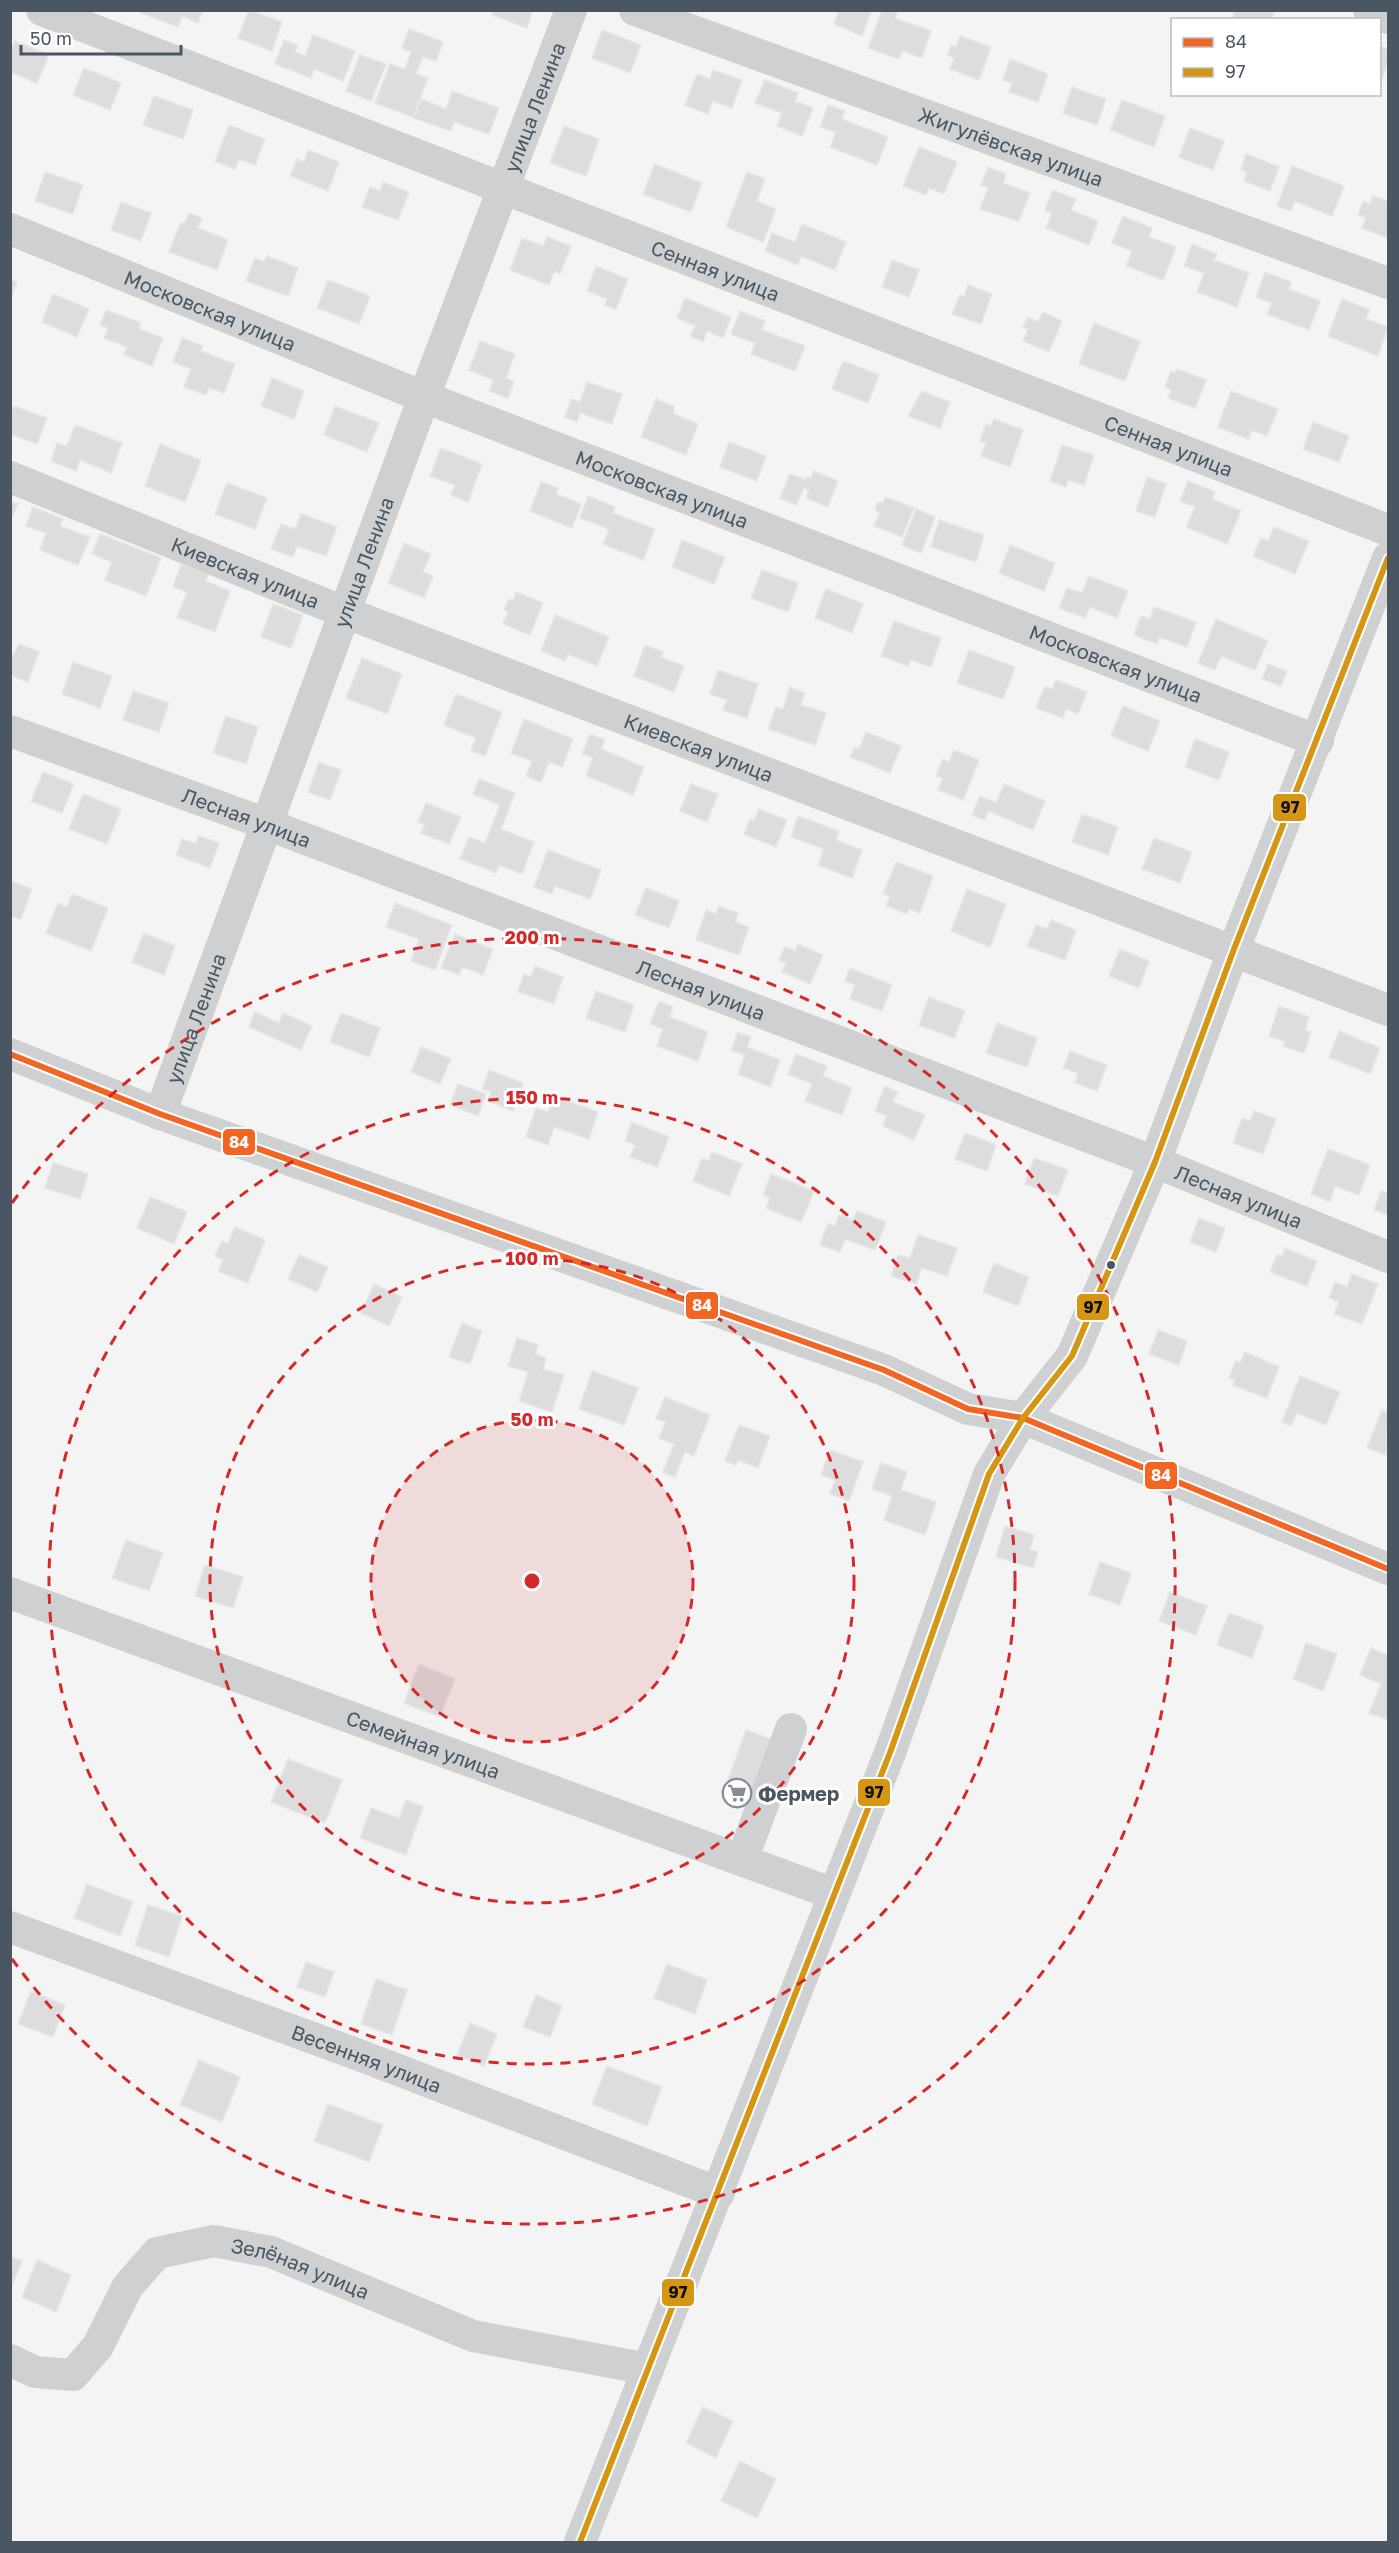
<svg xmlns="http://www.w3.org/2000/svg" width="1399" height="2553" font-family="'Golos Text',sans-serif">
<style>
.building{fill:#ddddde;stroke:#e5e6e7;stroke-width:1.5}
.lines{fill:none;stroke-linecap:round;stroke-linejoin:round}
.minor{stroke:#ced0d2;stroke-width:32}
.bus-1-casing{stroke:#fff;stroke-width:10}
.bus-2-casing{stroke:#fff;stroke-width:10}
.bus-1{stroke:#f26522;stroke-width:6}
.bus-2{stroke:#d49613;stroke-width:6}
.ring{fill:none;stroke:#d62828;stroke-width:3;stroke-dasharray:10 8}
.bus-dot{fill:#4a5661;stroke:#fff;stroke-width:2}
.labels{text-anchor:middle;dominant-baseline:central;stroke-width:6;stroke-linejoin:round;paint-order:stroke}
.street-label{font-size:20px;fill:#4a5661;stroke:#fff}
.poi-label{font-size:20px;font-weight:bold;fill:#4a5661;stroke:#fff;text-anchor:start}
.centre{fill:#d62828;stroke:#fff;stroke-width:3}
.ring-label{font-size:18px;text-anchor:middle;font-weight:bold;fill:#d62828;stroke:#fff;stroke-width:6;stroke-linejoin:round;paint-order:stroke}
.line-badge{stroke:#fff;stroke-width:2}
.badge-label{font-size:16px;text-anchor:middle;font-weight:bold;fill:#fff}
.pale-badge-label{font-size:16px;text-anchor:middle;font-weight:bold;fill:#111}
</style>
<rect width="100%" height="100%" fill="#f4f4f4"/>
<path class="building" d="M141,10h62l-5,13 -16,-7 -4,11 -37,-14z
M249,10l33,12 -10,29 -34,-13z
M494,10h39l-6,18 -35,-13z
M839,10h33l-10,26 -28,-12z
M882,10h16l-3,8 36,13 -9,27 -20,-7 -3,8 -31,-11z
M1235,10h40l-4,10h-39z
M409,29l34,13 -7,19 -13,-4 -7,17 12,4 -15,39 -38,-14 15,-39 15,5 6,-17 -9,-4z
M602,30l39,15 -11,28 -38,-15z
M313,35l42,16 -12,30 -29,-12 -3,9 -36,-14 9,-24 14,5 -3,7 10,4z
M960,36l31,11 -12,33 -29,-11 4,-11 -6,-3 3,-10 5,2z
M15,41l34,14 -12,28 -27,-11v-20z
M1380,46l8,3v13l-6,18 -2,-1z
M360,55l26,9 -15,37 -25,-10z
M1010,59l38,15 -10,28 -29,-10 3,-9 -9,-3z
M84,68l37,15 -11,27 -37,-15z
M713,70l29,10 -10,28 -19,-7 -5,13 -23,-9 12,-31 13,5z
M765,80l33,13 -3,8 18,7 -11,28 -25,-10 5,-13 -27,-10z
M1072,87l34,12 -9,26 -34,-12z
M452,91l47,17 -10,26 -35,-12 -3,9 -37,-13 7,-19 25,10z
M154,96l39,14 -10,29 -40,-14z
M1122,100l43,16 -11,31 -44,-17z
M828,105l17,6 -3,8 46,18 -11,28 -47,-18 6,-15 -16,-5z
M229,125l36,14 -10,26 -16,-6 -4,10 -20,-8z
M564,126l35,13 -13,37 -36,-13z
M1190,128l34,13 -11,29 -34,-13z
M919,147l38,15 -13,32 -15,-6 -3,7 -23,-9z
M308,150l31,12 -11,29 -38,-15 7,-17 7,3z
M1246,154l33,13 -9,24 -26,-10 3,-9 -6,-2z
M655,164l47,19 -11,29 -48,-18z
M1292,166l52,20 -12,30 -37,-15 -4,10 -14,-5z
M988,167l18,7 -3,9 27,10 -11,28 -39,-12 8,-21 -7,-3z
M45,172l38,13 -10,29 -38,-13z
M747,172l18,7 -8,22 19,8 -13,33 -37,-15z
M383,182l26,10 -11,28 -36,-13 8,-20 10,4z
M1053,190l23,9 -5,11 27,11 -9,24 -43,-17 6,-15 -7,-3z
M1373,196l15,5v37l-26,-10 4,-11 -8,-2 5,-14 7,3z
M121,202l30,11 -10,28 -30,-11z
M189,213l13,5 -4,10 30,12 -11,30 -48,-18 12,-30 3,2z
M1123,216l29,12 -3,9 27,10 -13,33 -37,-14 6,-15 -20,-8z
M802,224l44,18 -11,28 -34,-14 -3,9 -33,-14 7,-18 23,9z
M547,237l24,9 -11,28 -6,-3 -5,14 -39,-15 12,-32 21,8z
M1192,244l25,10 -3,6 35,13 -12,34 -40,-15 7,-19 -20,-7z
M267,256l31,12 -10,28 -42,-15 9,-23 9,4z
M892,260l27,10 -10,27 -27,-10z
M596,266l32,13 -12,30 -11,-4 2,-6 -20,-8z
M1265,272l26,10 -2,7 31,12 -11,29 -42,-16 5,-11 -16,-6z
M10,280l7,2 -7,19z
M328,280l42,16 -11,28 -42,-16z
M968,285l24,9 -11,30 -29,-10 8,-19 4,2z
M53,294l36,15 -12,28 -35,-15z
M685,298l46,19 -8,21 -16,-7 -4,11 -13,-6 5,-10 -18,-8z
M1342,299l28,11 -4,9 22,8 -10,29 -50,-20z
M106,310l35,13 -2,6 24,9 -11,28 -28,-11 3,-8 -23,-9 4,-10 -8,-3z
M740,311l25,10 -3,9 43,16 -10,25 -44,-17 4,-11 -24,-9z
M1043,312l19,9 -13,31 -26,-11 5,-12 -5,-2 5,-10 10,5z
M1094,323l46,18 -15,40 -46,-17z
M182,338l21,8 -2,5 34,13 -11,29 -15,-5 -3,7 -22,-8 7,-18 -18,-7z
M480,341l35,13 -9,24 8,3 -6,17 -19,-7 4,-11 -24,-10z
M843,361l36,14 -11,28 -36,-14z
M1177,369l29,11 -11,28 -27,-10 3,-8 -6,-3 6,-16 4,2z
M272,378l32,13 -10,28 -33,-13z
M587,382l35,12 -10,30 -32,-11 -3,9 -12,-5 6,-18 9,3z
M922,391l28,11 -10,26 -32,-12z
M1231,391l47,18 -11,27 -15,-6 -4,9 -30,-12z
M656,399l18,7v8l24,10 -12,31 -45,-18z
M14,406l33,12 -10,26 -27,-10v-19z
M335,406l44,17 -12,29 -43,-17z
M994,419l29,11 -13,37 -29,-11 5,-13 -6,-2 6,-17 5,2z
M1313,422l36,14 -10,26 -36,-13z
M75,425l47,18 -11,30 -31,-13 -4,11 -25,-10 6,-18 10,3z
M729,442l37,14 -9,25 -37,-14z
M160,444l41,16 -16,42 -40,-16z
M1062,445l32,10 -10,30 -16,-5 -2,7 -16,-6z
M441,448l41,16 -14,38 -17,-7 4,-10 -25,-9z
M814,471l24,10 -10,26 -22,-9 3,-8 -5,-2 -8,17 -16,-7 10,-24 16,6 1,-3 4,1z
M1147,477l19,7 -11,33 -19,-6z
M1188,481l27,11 -3,7 29,12 -14,33 -41,-17 9,-20 -15,-6z
M541,482l17,6 -2,6 25,10 -9,24 -42,-17z
M227,483l40,15 -12,31 -40,-15z
M588,496l27,11 -2,6 42,16 -12,31 -40,-16 6,-15 -29,-11z
M886,497l28,11 -12,29 -28,-11 6,-14 -5,-2 3,-8 5,1z
M10,501l8,3 -8,18z
M33,507l30,12 -3,7 30,11 -12,28 -38,-15 6,-17 -20,-7z
M916,509l19,8 -14,36 -19,-8z
M301,514l36,13 -11,29 -29,-10 -4,11 -22,-8 10,-25 14,5z
M939,520l45,15 -8,27 -45,-15z
M1274,527l35,14 -14,33 -42,-18 8,-18 7,3z
M100,534l61,24 -15,38 -41,-16 7,-18 -20,-8z
M682,540l43,17 -11,27 -42,-17z
M404,543l27,11 -8,18 10,4 -9,22 -36,-15z
M1010,545l45,18 -11,28 -45,-18z
M181,564l27,10 -2,7 24,10 -15,41 -38,-15 10,-25 -14,-5z
M762,570l36,13 -10,29 -37,-14z
M1089,576l39,15 -11,27 -27,-11 -5,11 -26,-10 8,-20 15,5z
M826,589l37,15 -11,29 -37,-15z
M516,592l27,11 -13,32 -27,-11 5,-12 -4,-2 5,-11 4,2z
M273,604l30,11 -12,33 -30,-11z
M1154,607l42,15 -9,25 -28,-10 -2,7 -23,-9 7,-19 9,3z
M555,615l54,22 -12,29 -29,-12 -3,7 -24,-10z
M1216,619l52,22 -13,29 -34,-14 -6,14 -17,-7z
M894,621l47,17 -10,29 -20,-7 -3,6 -27,-10z
M19,644l20,8 -11,30 -18,-7v-14z
M645,645l18,7 -2,5 23,9 -10,26 -40,-16z
M969,650l46,17 -12,32 -46,-16z
M362,658l40,16 -15,40 -41,-16z
M73,662l39,14 -12,32 -38,-14z
M1268,664l19,7 -6,15 -19,-7z
M718,670l40,14 -11,34 -24,-8 4,-10 -17,-6z
M1056,680l31,12 -9,22 -12,-5 -3,9 -27,-10 9,-22 7,3z
M790,687l15,6 -4,12 25,8 -11,32 -47,-16 8,-22 7,2z
M133,691l36,12 -10,29 -36,-12z
M456,694l46,18 -17,44 -14,-5 5,-13 -32,-13z
M1123,706l37,15 -12,30 -37,-15z
M226,716l32,11 -12,37 -33,-11z
M524,719l49,20 -11,28 -13,-5 -8,20 -15,-6 6,-15 -21,-8z
M866,732l35,14 -11,27 -40,-16 5,-10 4,2z
M590,734l15,6 -4,9 43,18 -11,28 -47,-19 7,-18 -11,-4z
M1195,739l34,13 -10,28 -34,-13z
M954,750l25,10 -16,40 -25,-10 5,-12 -7,-2 7,-17 6,3z
M319,762l22,8 -11,30 -22,-8z
M43,772l31,12 -12,29 -31,-12z
M479,779l36,14 -14,36 33,13 -12,32 -23,-9 -3,8 -36,-14 9,-22 16,6 15,-38 -27,-11z
M691,784l27,10 -11,28 -27,-11z
M1004,784l41,17 -12,29 -45,-19 -3,9 -13,-5 8,-19 16,7z
M83,794l38,15 -14,35 -38,-15z
M426,803l35,14 -12,27 -28,-11 4,-8 -7,-3z
M759,809l28,11 -11,27 -32,-13 6,-15 4,2z
M1082,814l36,13 -10,28 -36,-13z
M798,816l41,15 -3,9 26,10 -10,28 -34,-13 6,-16 -33,-12z
M199,836l20,7 -9,25 -34,-13 6,-16 14,5z
M1154,838l38,14 -12,31 -38,-14z
M548,850l53,20 -11,29 -35,-13 -3,8 -18,-7z
M896,862l37,14 -13,37 -11,-4 -2,5 -21,-8 4,-10 -7,-2z
M10,881l22,8 -11,30 -11,-3z
M646,888l33,13 -10,27 -34,-13z
M967,889l39,15 -16,43 -39,-16z
M72,894l36,14 -17,43 -45,-18 12,-30 9,4z
M395,903l57,22 -17,45 -24,-9 8,-22 -33,-12z
M719,906l19,7 -3,9 14,5 -10,28 -43,-15 10,-30 10,4z
M1051,920l25,10 -11,30 -38,-14 9,-21 11,4z
M144,933l31,13 -11,29 -32,-13z
M455,934l38,15 -10,26 -21,-8 -3,8 -18,-7z
M798,944l25,11 -13,29 -28,-12 4,-9 -7,-3 6,-13 10,4z
M1120,949l29,12 -10,27 -30,-12z
M535,966l28,11 -9,27 -36,-12 6,-18 7,3z
M850,968l42,17 -10,26 -32,-12 5,-14 -10,-4z
M596,991l38,14 -9,27 -39,-14z
M929,997l36,14 -11,27 -35,-13z
M659,1001l14,6 -3,10 38,15 -10,29 -41,-15 6,-17 -13,-5z
M1279,1006l30,11 -4,13 6,2 -7,21 -21,-7 2,-4 -16,-6z
M255,1012l24,11 4,-10 29,13 -11,24 -52,-23z
M341,1013l39,15 -11,29 -39,-15z
M997,1023l40,15 -10,29 -41,-14z
M1339,1031l41,17 -10,26 -41,-17z
M738,1032l13,5 -4,10 33,13 -10,27 -32,-13 7,-19 -14,-5z
M421,1047l30,12 -11,25 -29,-12z
M1070,1051l37,14 -10,26 -22,-8 3,-10 -15,-5z
M796,1054l31,12 -4,10 29,12 -10,27 -37,-14 7,-17 -24,-10z
M489,1070l34,13 -10,28 -25,-10 3,-9 -9,-3z
M458,1084l28,10 -8,22 -28,-11z
M885,1086l13,6 -5,10 32,13 -11,25 -31,-14 4,-10 -12,-5z
M554,1096l44,16 -9,27 -35,-12 -6,18 -22,-8 10,-29 12,4z
M1254,1111l22,8 -13,35 -30,-11 9,-25 8,3z
M632,1122l37,15 -12,30 -27,-10 5,-12 -10,-4z
M965,1133l31,12 -9,26 -32,-12z
M1328,1149l42,16 -11,30 -24,-9 -5,16 -19,-8z
M712,1152l30,12 -13,32 -36,-15 9,-23 7,3z
M1034,1158l34,12 -10,26 -33,-12z
M53,1163l35,11 -8,25 -35,-11z
M771,1174l43,17 -13,31 -35,-14 4,-10 -7,-3z
M1381,1191l7,2v22l-14,-5z
M150,1197l37,15 -13,32 -37,-16z
M857,1211l29,11 -11,28 -30,-11 -5,13 -20,-7 8,-22 7,3 4,-11 14,5z
M1199,1218l26,10 -9,24 -26,-10z
M235,1227l30,13 -17,43 -30,-12 5,-11 -8,-4 7,-15 6,3z
M918,1235l39,13 -10,28 -25,-8 -6,16 -25,-8 7,-21 12,3z
M1285,1248l32,13 -10,25 -37,-14 7,-17 5,2z
M299,1255l29,12 -11,25 -29,-13z
M994,1263l35,14 -11,29 -35,-14z
M1352,1274l26,10 -16,40 -28,-10 5,-12 -10,-4 6,-16 12,5z
M374,1284l28,13 -13,29 -28,-13z
M462,1323l20,8 -12,33 -21,-7z
M1158,1330l29,11 -8,24 -30,-11z
M517,1338l21,7 -3,9 11,4 -3,11 21,6 -12,37 -33,-11 9,-29 -20,-6z
M1245,1352l34,15 -12,31 -34,-13 2,-5 -6,-2 7,-17 4,2z
M592,1371l46,17 -14,37 -45,-16z
M1300,1376l40,16 -14,33 -29,-12 -6,13 -9,-4z
M665,1397l45,18 -16,41 -9,-4 -10,25 -12,-5 11,-28 -15,-6 7,-16 -10,-3z
M1382,1410l6,3 -2,42 -19,-7z
M739,1425l31,11 -12,32 -20,-8 -2,5 -11,-4z
M830,1450l33,12 -14,39 -19,-7 5,-14 -14,-5z
M881,1463l26,9 -6,18 35,12 -11,33 -41,-15 8,-24 -20,-7z
M1005,1526l29,9 -4,14 8,3 -5,16 -37,-11z
M126,1540l37,13 -14,38 -37,-13z
M1100,1562l31,11 -11,32 -31,-11z
M205,1565l38,12 -10,31 -38,-12z
M1170,1592l37,14 -11,29 -37,-14z
M1229,1613l35,13 -12,32 -35,-13z
M1306,1643l31,11 -14,37 -30,-12z
M1371,1648l17,7v65l-19,-7 12,-29 -21,-9z
M419,1664l36,15 -15,38 -36,-14z
M746,1730l25,9 -25,68 -24,-10z
M288,1759l54,21 -17,43 -54,-21z
M406,1800l17,7 -17,48 -46,-17 11,-30 28,10z
M87,1884l46,18 -13,34 -46,-18z
M148,1905l34,11 -13,41 -34,-12z
M306,1962l28,10 -9,25 -28,-10z
M667,1964l40,16 -12,34 -41,-16z
M376,1979l31,11 -15,45 -31,-11z
M31,1991l34,14 -12,32 -35,-13z
M536,1995l26,11 -12,31 -27,-10z
M470,2023l27,11 -13,32 -27,-11z
M199,2060l41,17 -18,45 -42,-17z
M607,2066l55,21 -15,39 -55,-22z
M328,2104l55,21 -14,37 -55,-21z
M10,2256l12,5 -12,30z
M37,2260l34,15 -15,37 -34,-15z
M703,2407l30,14 -17,37 -30,-15z
M740,2461l36,18 -19,39 -36,-17z"/>
<g class="lines">
<g class="minor">
<path id="s1" d="M42,10l1346,520"/>
<path id="s2" d="M635,10l753,273"/>
<path d="M1369,10l19,8"/>
<path id="s3" d="M10,229l414,168 894,344"/>
<path id="s4" d="M10,477l334,135 1044,398"/>
<path id="s5" d="M10,731l235,85 910,346 233,95"/>
<path d="M10,1054l150,60 724,256 84,39 55,9 365,151"/>
<path id="s6" d="M160,1114l264,-717 147,-387"/>
<path id="s7" d="M10,1593l824,301"/>
<path d="M742,1860l49,-131"/>
<path id="s8" d="M10,1927l349,128 360,138"/>
<path id="s9" d="M10,2360l25,12 38,3 25,-29 30,-60 29,-33 57,-12 57,11 202,84 175,33"/>
<path d="M580,2542l311,-792 98,-276 34,-56 49,-62 83,-194 79,-213 154,-391"/>
</g>
<g class="bus-1-casing">
<path id="bus-1" d="M10,1054l150,60 724,256 84,39 55,9 365,151"/>
</g>
<g class="bus-2-casing">
<path id="bus-2" d="M580,2542l311,-792 98,-276 34,-56 49,-62 83,-194 79,-213 154,-391"/>
</g>
<use href="#bus-1" class="bus-1"/>
<use href="#bus-2" class="bus-2"/>
</g>
<circle cx="532" cy="1581" r="161" fill="#d62828" fill-opacity=".12"/>
<g class="ring">
<circle cx="532" cy="1581" r="161"/>
<circle cx="532" cy="1581" r="322"/>
<circle cx="532" cy="1581" r="483"/>
<path d="M12 1203A643 643 0 1 1 12 1959"/>
</g>
<defs>
<g id="supermarket-ring" transform="scale(1.5)"><circle r="9.5" fill="#fff" stroke="#868d94" stroke-width="1.5"/><path d="M-6-5.5h2.5l.6 2H6L4.5 2H-2.5L-4.4-4H-6ZM-1.5 3.2a1.3 1.3 0 1 0 .1 0ZM3 3.2a1.3 1.3 0 1 0 .1 0Z" fill="#868d94"/></g>
</defs>
<g fill-rule="evenodd">
<use href="#supermarket-ring" x="737" y="1793"/>
</g>
<circle class="bus-dot" cx="1111" cy="1265" r="5"/>
<g class="labels">
<g class="street-label">
<text stroke="none"><textPath href="#s6" startOffset="1074">улица Ленина</textPath></text>
<text stroke="none"><textPath href="#s2" startOffset="400">Жигулёвская улица</textPath></text>
<text stroke="none"><textPath href="#s1" startOffset="722">Сенная улица</textPath></text>
<text stroke="none"><textPath href="#s3" startOffset="216">Московская улица</textPath></text>
<text stroke="none"><textPath href="#s1" startOffset="1208">Сенная улица</textPath></text>
<text stroke="none"><textPath href="#s3" startOffset="702">Московская улица</textPath></text>
<text stroke="none"><textPath href="#s6" startOffset="588">улица Ленина</textPath></text>
<text stroke="none"><textPath href="#s4" startOffset="254">Киевская улица</textPath></text>
<text stroke="none"><textPath href="#s3" startOffset="1188">Московская улица</textPath></text>
<text stroke="none"><textPath href="#s4" startOffset="740">Киевская улица</textPath></text>
<text stroke="none"><textPath href="#s5" startOffset="252">Лесная улица</textPath></text>
<text stroke="none"><textPath href="#s5" startOffset="738">Лесная улица</textPath></text>
<text stroke="none"><textPath href="#s6" startOffset="102">улица Ленина</textPath></text>
<text stroke="none"><textPath href="#s5" startOffset="1314">Лесная улица</textPath></text>
<text stroke="none"><textPath href="#s7" startOffset="440">Семейная улица</textPath></text>
<text stroke="none"><textPath href="#s8" startOffset="380">Весенняя улица</textPath></text>
<text stroke="none"><textPath href="#s9" startOffset="364">Зелёная улица</textPath></text>
</g>
<g class="poi-label">
<text x="758" y="1793">Фермер</text>
</g>
</g>
<circle cx="532" cy="1581" r="9" class="centre"/>
<g class="ring-label">
<text x="532" y="944">200 m</text>
<text x="532" y="1104">150 m</text>
<text x="532" y="1265">100 m</text>
<text x="532" y="1426">50 m</text>
</g>
<g class="line-badge">
<rect x="1272" y="793" width="35" height="29" rx="6" fill="#d49613"/>
<rect x="222" y="1128" width="34" height="28" rx="6" fill="#f26522"/>
<rect x="685" y="1291" width="34" height="29" rx="6" fill="#f26522"/>
<rect x="1076" y="1293" width="34" height="28" rx="6" fill="#d49613"/>
<rect x="1144" y="1461" width="34" height="29" rx="6" fill="#f26522"/>
<rect x="857" y="1778" width="34" height="29" rx="6" fill="#d49613"/>
<rect x="661" y="2278" width="34" height="29" rx="6" fill="#d49613"/>
</g>
<g class="badge-label">
<text x="239" y="1148">84</text>
<text x="702" y="1311">84</text>
<text x="1161" y="1481">84</text>
</g>
<g class="pale-badge-label">
<text x="1290" y="813">97</text>
<text x="1093" y="1313">97</text>
<text x="874" y="1798">97</text>
<text x="678" y="2298">97</text>
</g>
<rect width="1399" height="2553" fill="none" stroke="#4a5661" stroke-width="24"/>
<rect x="1171" y="18" width="210" height="78" fill="#ffffff" stroke="#b7bbc0" stroke-width="1.5"/>
<rect x="1183" y="38" width="30" height="9" fill="#f26522" stroke="#b7bbc0" stroke-width="1.5"/>
<text x="1225" y="48" font-size="18" fill="#4a5661">84</text>
<rect x="1183" y="68" width="30" height="9" fill="#d49613" stroke="#b7bbc0" stroke-width="1.5"/>
<text x="1225" y="78" font-size="18" fill="#4a5661">97</text>
<path d="M21 45v9h160v-9" fill="none" stroke="#4a5661" stroke-width="3"/>
<text x="30" y="45" font-size="18" fill="#4a5661" stroke="#ffffff" stroke-width="4.5" paint-order="stroke">50 m</text>
</svg>
